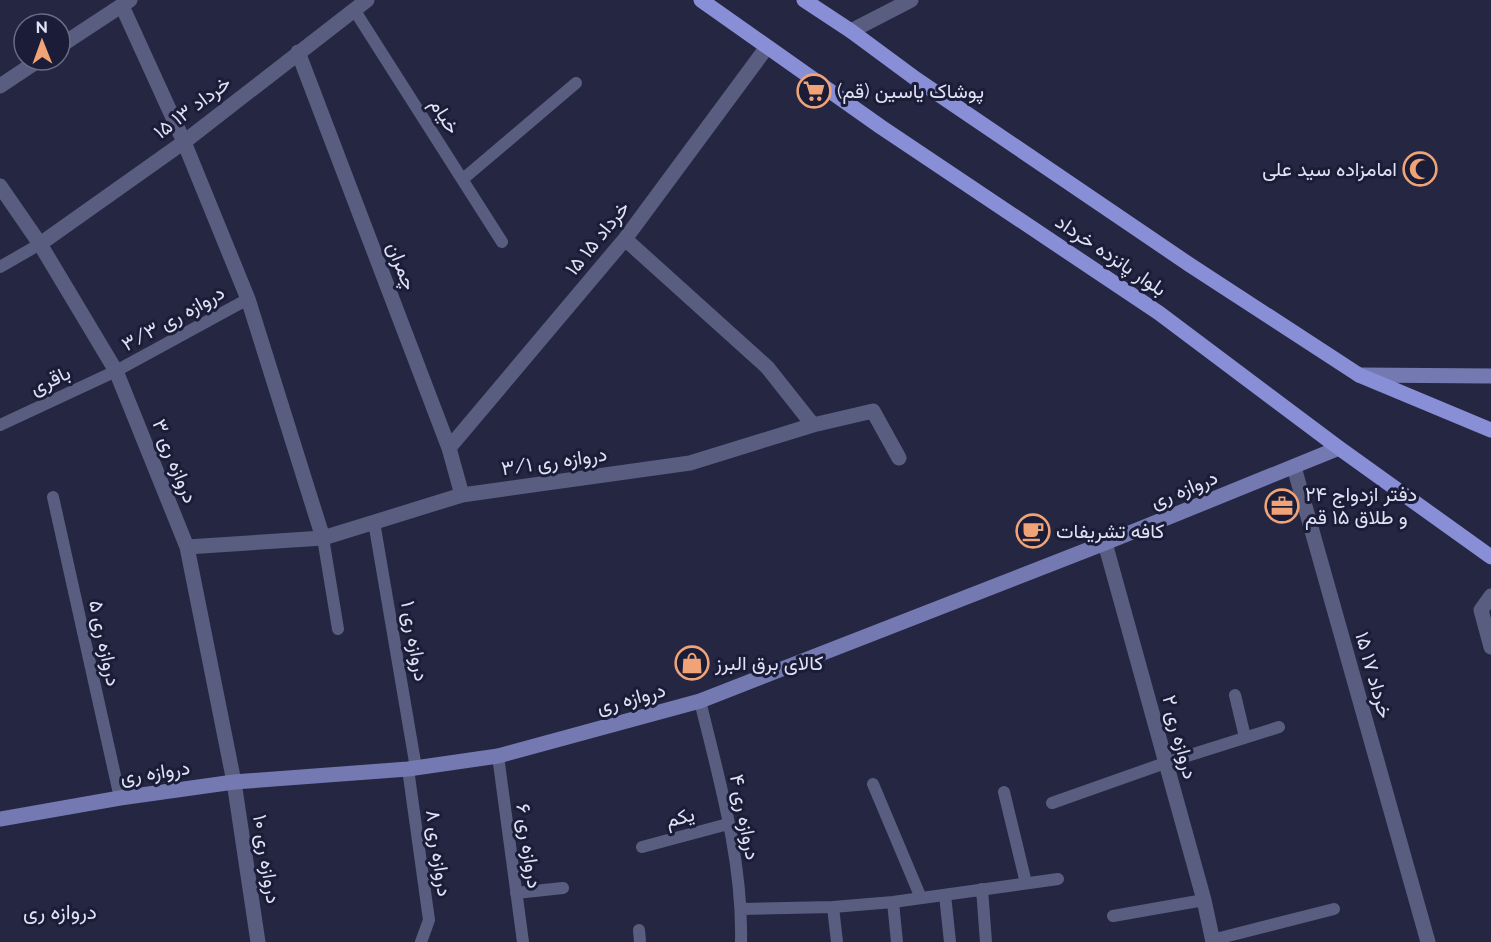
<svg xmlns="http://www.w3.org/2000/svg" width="1491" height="942" font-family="Raleway,Vazirmatn,sans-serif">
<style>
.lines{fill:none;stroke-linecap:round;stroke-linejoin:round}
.service{stroke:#595e80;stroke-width:12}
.minor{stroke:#595e80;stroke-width:15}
.secondary{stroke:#747ab1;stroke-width:15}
.primary{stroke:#888fd7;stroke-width:15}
.labels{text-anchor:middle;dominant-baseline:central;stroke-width:6;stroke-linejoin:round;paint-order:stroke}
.poi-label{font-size:20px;fill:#dfe2f4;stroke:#1b1d38;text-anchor:start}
.street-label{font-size:20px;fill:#dfe2f4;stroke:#1b1d38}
.neighbourhood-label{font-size:21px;fill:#dfe2f4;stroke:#1b1d38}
</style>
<rect width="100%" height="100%" fill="#252742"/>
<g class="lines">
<path class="service" d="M355,11l147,231
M463,179l113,-96
M0,267l40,-23
M0,425l116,-54 132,-72
M53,497l67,301
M374,522l42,246
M323,538l15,91
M1235,695l10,42
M700,701c19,78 43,160 41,241
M498,756l25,186
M408,769l21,151 -8,22
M873,784l48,114
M1004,792l22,91
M1052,803l113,-40 114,-36
M642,847l86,-23
M982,889l4,53
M516,893l47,-5
M945,895l5,47
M893,902l4,40
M833,907l4,35
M742,909l91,-2 60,-5 165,-23
M1113,916l91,-16
M639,930l1,12
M1212,940l122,-31"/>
<path class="minor" d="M122,6l62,136 64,157 75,239
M851,31l60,-31
M60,46l70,-46
M298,52l151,396 13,47
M0,86l39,-26
M0,186l40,58 76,127 71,176 47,235 24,160
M625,239l142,128 46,58
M40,244l144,-102 183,-142
M449,448l176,-209 142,-192
M1294,467l134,475
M1105,543l99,357 9,42
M187,547l136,-9 139,-43 228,-32 123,-38 60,-14 26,47
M1491,596l-10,14 10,37"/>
<path class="secondary" d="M1359,375l132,1
M0,819l120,-21 114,-16 174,-13 90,-13 202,-55 405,-158 234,-95"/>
<path class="primary" d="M701,0l180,127 278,186 180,135 152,109
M804,0l47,31 65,48 274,186 169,110 132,55"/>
</g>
<defs>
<g id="supermarket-ring" transform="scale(1.725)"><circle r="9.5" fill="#1b1d38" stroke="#efa376" stroke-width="1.5"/><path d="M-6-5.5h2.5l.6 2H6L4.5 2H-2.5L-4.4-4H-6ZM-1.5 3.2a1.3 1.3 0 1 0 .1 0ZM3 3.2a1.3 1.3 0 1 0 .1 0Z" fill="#efa376"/></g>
<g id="mosque-ring" transform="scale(1.725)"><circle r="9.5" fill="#1b1d38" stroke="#efa376" stroke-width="1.5"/><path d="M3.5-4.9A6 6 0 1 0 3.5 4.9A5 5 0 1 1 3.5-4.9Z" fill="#efa376"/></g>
<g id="office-ring" transform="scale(1.725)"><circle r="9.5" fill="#1b1d38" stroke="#efa376" stroke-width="1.5"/><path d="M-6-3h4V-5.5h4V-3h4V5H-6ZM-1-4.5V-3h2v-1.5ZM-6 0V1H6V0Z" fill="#efa376"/></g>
<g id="cafe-ring" transform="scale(1.725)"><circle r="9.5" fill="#1b1d38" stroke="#efa376" stroke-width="1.5"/><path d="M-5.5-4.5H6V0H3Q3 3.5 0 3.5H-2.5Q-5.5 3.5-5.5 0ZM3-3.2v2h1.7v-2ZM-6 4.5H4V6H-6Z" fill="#efa376"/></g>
<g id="shop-ring" transform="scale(1.725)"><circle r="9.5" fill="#1b1d38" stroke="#efa376" stroke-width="1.5"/><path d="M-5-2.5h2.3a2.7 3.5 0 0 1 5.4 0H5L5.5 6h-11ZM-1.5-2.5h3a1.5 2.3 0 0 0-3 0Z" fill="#efa376"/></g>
</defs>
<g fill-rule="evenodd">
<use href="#supermarket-ring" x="814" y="91"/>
<use href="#mosque-ring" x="1420" y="169"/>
<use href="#office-ring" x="1282" y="506"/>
<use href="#cafe-ring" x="1033" y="531"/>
<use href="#shop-ring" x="692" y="663"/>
</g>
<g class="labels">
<g class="poi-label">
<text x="837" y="91">پوشاک یاسین (قم)</text>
<text x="1397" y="169" text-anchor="end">امامزاده سید علی</text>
<text x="1305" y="494">دفتر ازدواج ۲۴<tspan x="1305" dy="23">و طلاق ۱۵ قم</tspan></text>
<text x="1056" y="531">کافه تشریفات</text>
<text x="715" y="663">کالای برق البرز</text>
</g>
<g class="street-label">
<text transform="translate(192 107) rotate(-37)">۱۵ خرداد ۱۳</text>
<text transform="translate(445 116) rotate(58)">خیام</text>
<text transform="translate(597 238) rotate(-51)">۱۵ خرداد ۱۵</text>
<text transform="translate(1111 255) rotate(34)">بلوار پانزده خرداد</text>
<text transform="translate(402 266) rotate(69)">چمران</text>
<text transform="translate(173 318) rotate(-29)">دروازه ری ۳/۳</text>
<text transform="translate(50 380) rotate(-25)">باقری</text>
<text transform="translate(175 461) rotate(68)">دروازه ری ۳</text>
<text transform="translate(554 461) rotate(-8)">دروازه ری ۳/۱</text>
<text transform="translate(1184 489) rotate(-22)">دروازه ری</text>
<text transform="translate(415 641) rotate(80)">دروازه ری ۱</text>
<text transform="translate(105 643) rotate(78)">دروازه ری ۵</text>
<text transform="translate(1374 675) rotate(74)">۱۵ خرداد ۱۷</text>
<text transform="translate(631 698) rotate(-15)">دروازه ری</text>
<text transform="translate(1180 737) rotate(75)">دروازه ری ۲</text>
<text transform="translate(155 772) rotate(-8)">دروازه ری</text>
<text transform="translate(680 817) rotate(-15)">یکم</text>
<text transform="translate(745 817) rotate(79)">دروازه ری ۴</text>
<text transform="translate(529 846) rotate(82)">دروازه ری ۶</text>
<text transform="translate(439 853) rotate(82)">دروازه ری ۸</text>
<text transform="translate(267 859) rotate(81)">دروازه ری ۱۰</text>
</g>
<g class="neighbourhood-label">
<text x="60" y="911">دروازه ری</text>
</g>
</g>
<g transform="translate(42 42) rotate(359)"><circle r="28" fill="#1b1d38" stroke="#696c83" stroke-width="1.5"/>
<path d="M0-4.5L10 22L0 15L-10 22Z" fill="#efa376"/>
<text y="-9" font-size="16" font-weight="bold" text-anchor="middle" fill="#dfe2f4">N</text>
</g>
</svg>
